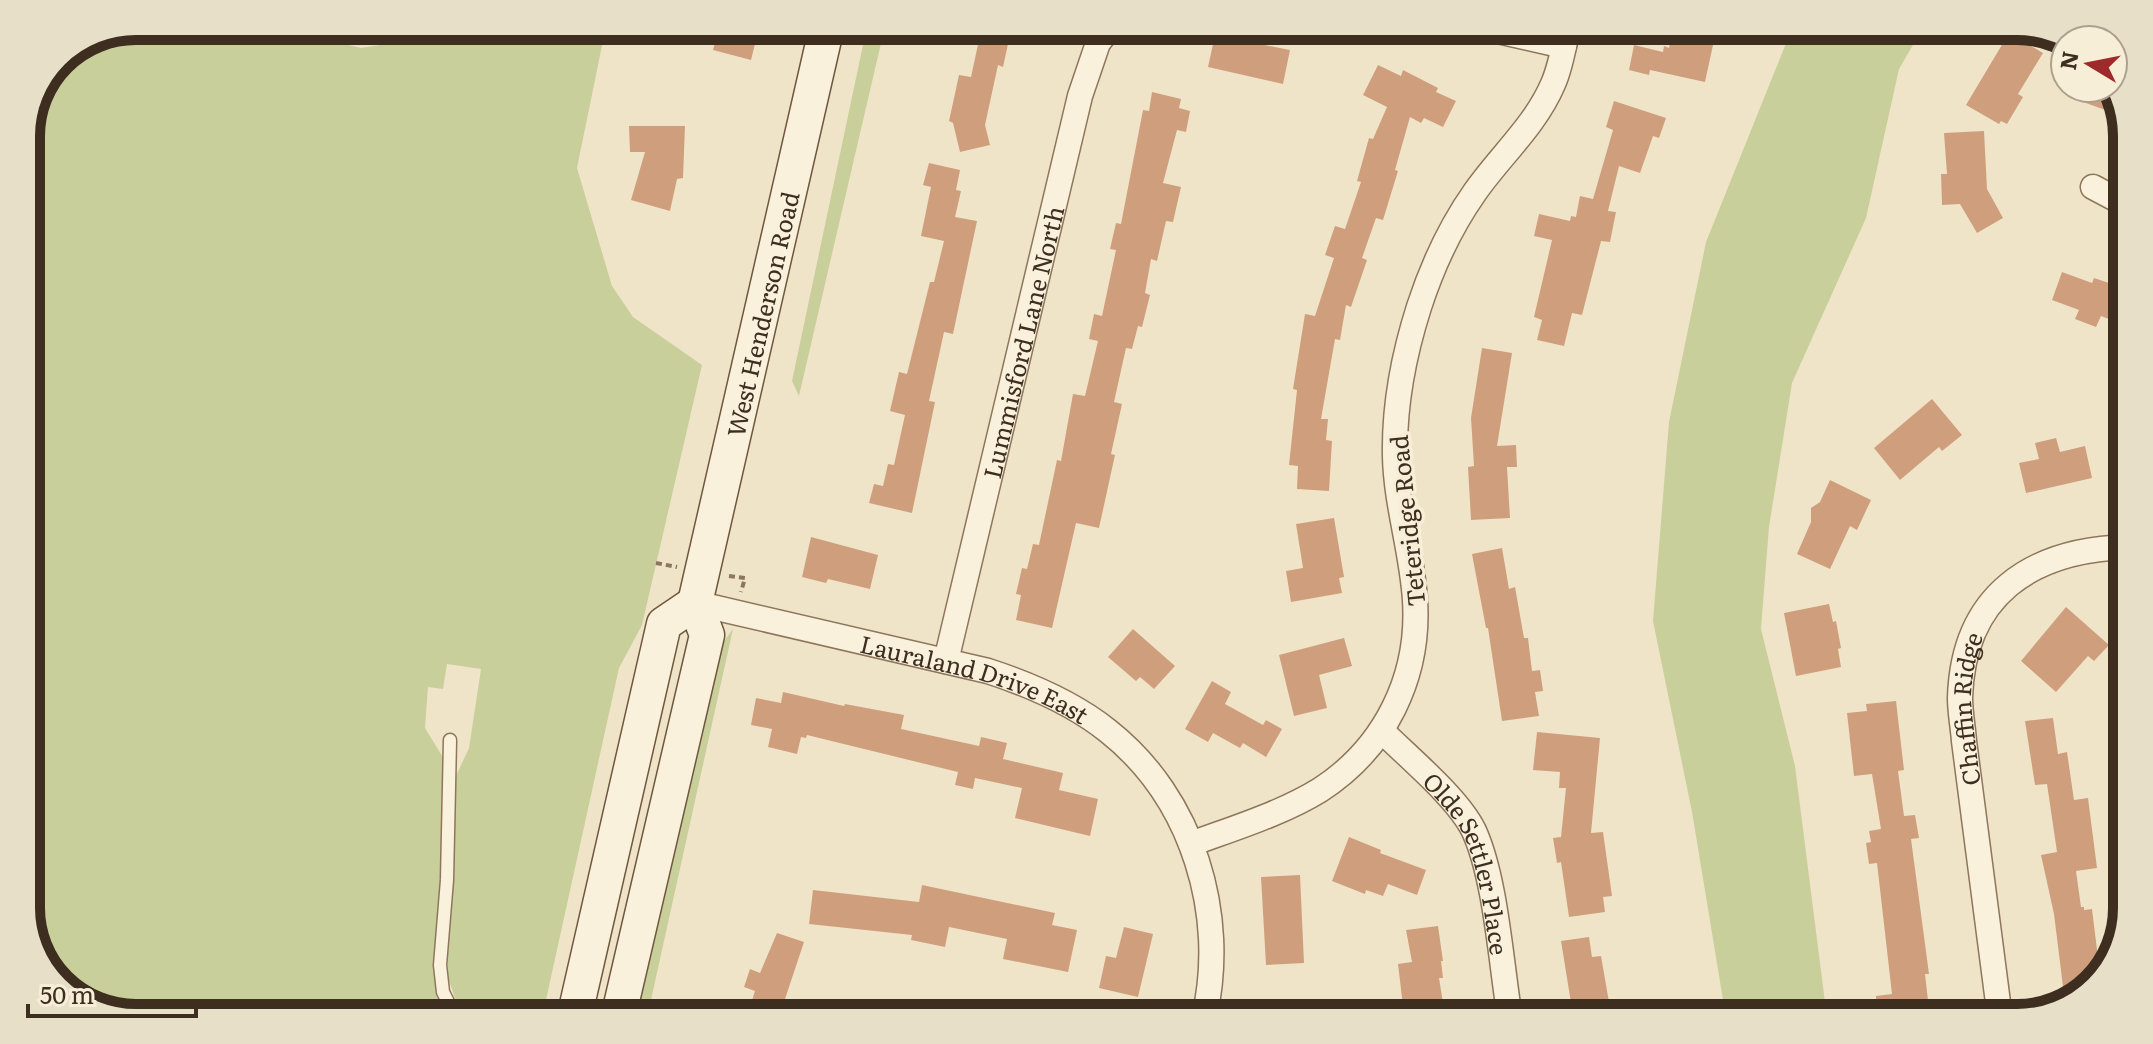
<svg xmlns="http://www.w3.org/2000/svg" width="2153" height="1044" font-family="Literata,serif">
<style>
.green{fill:#c9cf9b}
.building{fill:#cf9f7d}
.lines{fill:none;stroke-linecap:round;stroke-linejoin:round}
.lane-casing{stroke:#8d765c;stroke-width:15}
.street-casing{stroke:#8d765c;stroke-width:27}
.secondary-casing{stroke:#6f573f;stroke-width:37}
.path{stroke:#8d765c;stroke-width:4;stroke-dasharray:6 4;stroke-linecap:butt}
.lane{stroke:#faf1dc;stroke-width:12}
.street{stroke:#faf1dc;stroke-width:24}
.secondary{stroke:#faf1dc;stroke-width:34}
.labels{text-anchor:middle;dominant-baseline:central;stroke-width:7;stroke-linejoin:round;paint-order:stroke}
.street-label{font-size:24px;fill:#3d2e20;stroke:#f7eed8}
.rim{fill:none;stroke:#3d2e20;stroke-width:10}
</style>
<rect width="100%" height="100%" fill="#f0e4c8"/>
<path class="green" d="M136,26h136l89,22 19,-3 4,-19h222l-29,142 35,118 21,31 69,48 -60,260 -23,43 -77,350h-74l-10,-12 -10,-28 -1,-35 9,-167 13,-28 12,-79 -34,-5 -4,25 -15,-2 -3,41 19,31v80l-9,148 3,12 10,19h-312l-48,-11 -43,-38 -19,-54v-785l33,-72z
M867,26h18l-86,370 -7,-15z
M1793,26h131l-25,43 -33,149 -74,165 -23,144 -8,102 34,137 32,252h-101l-34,-206 -39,-191 16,-199 37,-180z
M733,629l-86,389h-13l88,-374z"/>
<path class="building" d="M982,26h30l-9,41 -5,-2 -13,60 5,20 -30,7 -7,-29 -4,-2 10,-46 12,2z
M1673,26h36l-3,17 7,2 -8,37 -55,-12 -1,5 -20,-5 5,-25 29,7 1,-6 5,2z
M718,31l38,9 -5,20 -38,-10z
M2009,33l34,20 -25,41 5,3 -16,27 -6,-3 -2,3 -33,-19z
M1215,35l75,15 -7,34 -75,-17z
M1378,65l23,11 2,-6 35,18 -2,4 20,9 -13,26 -19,-9 -3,5 -11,-6 -15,53 3,1 -15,49 -7,-2 -14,40 5,2 -16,47 -5,-2 -6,35 -5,-1 -14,80h7l-2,21 6,1 -3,50 -32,-2 1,-23 -9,-1 8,-75 -4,-1 12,-75 10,2 19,-58 -9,-3 10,-29 10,3 16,-47 -4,-1 12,-43 4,1 14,-32 -24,-12z
M2087,88h26l3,9 -5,15 -28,-10z
M1152,92l29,7 -2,9 11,3 -4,21 -9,-2 -14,53 18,4 -8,35 -7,-1 -9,40 -6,-2 -6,34 5,2 -8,32 -4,-1 -6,23 -6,-1 -12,54 8,2 -11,50 4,1 -16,73 -23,-5 -24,105 -36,-8 5,-25 -5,-1 6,-26 5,1 6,-25 6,1 18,-85 4,1 12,-67 12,2 13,-55 -9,-2 5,-25 8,2 14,-66 -6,-1 6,-26 5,1 22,-114 6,1z
M1614,101l52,17 -7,20 -6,-2 -13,37 -21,-7 -11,45 8,1 -6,30 -9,-1 -19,74 -10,-2 -8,33 -27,-6 5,-20 -8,-3 18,-77 -18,-4 5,-22 31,7 1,-5 5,1 4,-21 13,3 20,-69 -7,-3z
M629,126h56l-2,52 -6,1 -7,32 -39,-11 14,-48h-15z
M1984,131l3,58 16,29 -26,15 -17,-29 -18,1 -1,-31h6l-3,-41z
M929,163l31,7 -4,20 5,1 -6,26 22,4 -24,113 -9,-2 -15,69 6,1 -23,111 -43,-10 5,-19 9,2 5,-22 6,1 11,-50 -15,-4 9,-39 8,2 23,-92h4l10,-41 -23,-5 10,-49 -8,-2z
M2062,272l30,11 2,-5 33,11v37l-26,-10 -5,11 -21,-8 4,-9 -27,-10z
M1482,348l30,5 -15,93 19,-1 1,22h-10l3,51 -39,2 -3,-53 6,-1 -3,-48z
M1932,399l30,36 -20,16 -3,-4 -39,33 -26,-32z
M2056,438l4,14 25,-6 7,32 -66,15 -7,-30 20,-4 -4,-16z
M1830,480l41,20 -14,30 -7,-4 -20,43 -33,-15 14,-32v-14l9,-6z
M1334,518l10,59 -5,1 3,15 -51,9 -5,-31 17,-3 -7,-44z
M811,537l67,18 -8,34 -42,-10 -2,4 -24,-6z
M1502,548l7,41 6,-2 9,51h4l4,33 8,-1 3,21 -8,1 4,24 -37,5 -14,-93h-2l-14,-74z
M1829,604l4,18 3,-1 5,27 -3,1 3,18 -45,9 -12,-63z
M2066,607l43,38 -15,16 -6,-5 -32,36 -35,-31z
M1133,629l42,37 -21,23 -14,-12 -4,4 -28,-24z
M1344,638l8,28 -33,9 8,33 -33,8 -15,-61z
M1212,681l19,11 -6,12 38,21 3,-5 16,9 -16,28 -23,-14 -3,5 -27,-15 -5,9 -23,-13z
M783,692l61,14 1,-2 59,11 -3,14 78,17 2,-9 26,6 -4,16 60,14 -4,17 39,9 -8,37 -75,-18 7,-30 -47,-10 -2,11 -18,-4 3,-13 -151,-37 -1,3 -5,-1 -4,17 -29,-7 4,-18 -21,-4 5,-27 25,5z
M1896,701l8,69 -6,1 6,45 11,-1 4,23 -8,1 18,135h-4l5,44h-53l-1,-22 16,-2 -15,-131 -8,1 -3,-21 5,-1 -2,-11 12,-2 -9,-55 -18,2 -7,-63 20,-2 -1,-7z
M2053,718l5,36 9,-2 7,48 14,-2 9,70 -21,3 5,36h3v3l8,-1 8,65 -22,26 -13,3 -11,-89 -13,-59 16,-3 -10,-68 -12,1 -10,-64z
M1537,732l63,6 -9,95 12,-1 9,64 -9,1 2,15 -36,5 -8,-55 -4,1 -4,-25 8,-1 5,-49h-7l1,-16 -27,-2z
M1349,837l32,13 -1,3 46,17 -9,25 -29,-11 -5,12 -17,-6 -1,4 -33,-13z
M1300,875l4,88 -38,2 -5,-88z
M922,885l133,28 -3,12 25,5 -9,42 -65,-13 4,-20 -58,-12 -4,20 -34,-7 1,-5 -103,-11 4,-34 106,12z
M1438,926l5,35h-2l2,17h-4l4,25 -28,4 -1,-3 -11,2 -5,-42 14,-2 -6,-32z
M1124,927l29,7 -15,63 -39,-9 7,-32 10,2z
M777,933l27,9 -25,75 -29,-10 5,-16 -11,-4 6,-18 10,4z
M1589,937l3,20 9,-1 8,46 -37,7 -11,-68z"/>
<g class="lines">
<g class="lane-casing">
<path id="lane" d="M450,740l-3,140 -7,85 3,27 13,26"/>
</g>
<g class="street-casing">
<g id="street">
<path d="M1476,26l88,20"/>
<path d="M2093,187l34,18"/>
<path id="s1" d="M695,603l293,68c43,14 85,32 120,60 85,67 120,184 96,287"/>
<path id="s2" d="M946,661l134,-565 18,-53 13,-17"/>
<path id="s3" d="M1382,731c27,27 76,67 92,100 22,48 27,133 36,187"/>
<path d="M1191,844c43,-16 90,-30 129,-54 65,-42 100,-113 95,-190 -3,-49 -19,-95 -20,-144 -1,-50 9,-102 24,-149 13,-40 32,-81 56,-115 25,-36 60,-66 78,-108 8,-18 11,-38 15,-58"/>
<path d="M924,1018l17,-3 53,3"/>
<path id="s4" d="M2000,1018l-36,-277c-1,-14 -4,-29 -4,-43 3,-103 71,-148 167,-151"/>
</g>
</g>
<g class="secondary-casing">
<g id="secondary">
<path d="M574,1018l90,-394 31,-21"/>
<path id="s5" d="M618,1018l89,-383 -12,-32 132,-577"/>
</g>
</g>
<path class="path" d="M656,563l21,4
M729,576l16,2 -4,14"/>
<use href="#lane" class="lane"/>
<use href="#street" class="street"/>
<use href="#secondary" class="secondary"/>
</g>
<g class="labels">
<g class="street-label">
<text stroke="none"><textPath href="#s5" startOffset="724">West Henderson Road</textPath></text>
<text stroke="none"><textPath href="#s2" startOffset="328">Lummisford Lane North</textPath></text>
<text transform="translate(1406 521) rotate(-96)">Teteridge Road</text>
<text stroke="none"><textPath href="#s1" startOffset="290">Lauraland Drive East</textPath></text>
<text stroke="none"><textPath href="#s4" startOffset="312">Chaffin Ridge</textPath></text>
<text stroke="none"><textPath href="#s3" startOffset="164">Olde Settler Place</textPath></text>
</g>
</g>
<path d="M0 0H2153V1044H0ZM136 40H2017A96 96 0 0 1 2113 136V908A96 96 0 0 1 2017 1004H136A96 96 0 0 1 40 908V136A96 96 0 0 1 136 40Z" fill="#e8dfc9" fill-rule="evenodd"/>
<path class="rim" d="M136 40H2017A96 96 0 0 1 2113 136V908A96 96 0 0 1 2017 1004H136A96 96 0 0 1 40 908V136A96 96 0 0 1 136 40Z"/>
<g transform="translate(2089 64) rotate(280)"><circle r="38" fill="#f7eed8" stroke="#ada18e" stroke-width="2"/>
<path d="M0-6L14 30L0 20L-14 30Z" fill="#9e2a2b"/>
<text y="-12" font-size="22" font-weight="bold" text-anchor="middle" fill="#3d2e20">N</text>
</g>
<path d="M28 1004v12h168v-12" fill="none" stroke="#3d2e20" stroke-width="4"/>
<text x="40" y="1004" font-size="24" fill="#3d2e20" stroke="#f7eed8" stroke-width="6" paint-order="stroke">50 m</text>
</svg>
